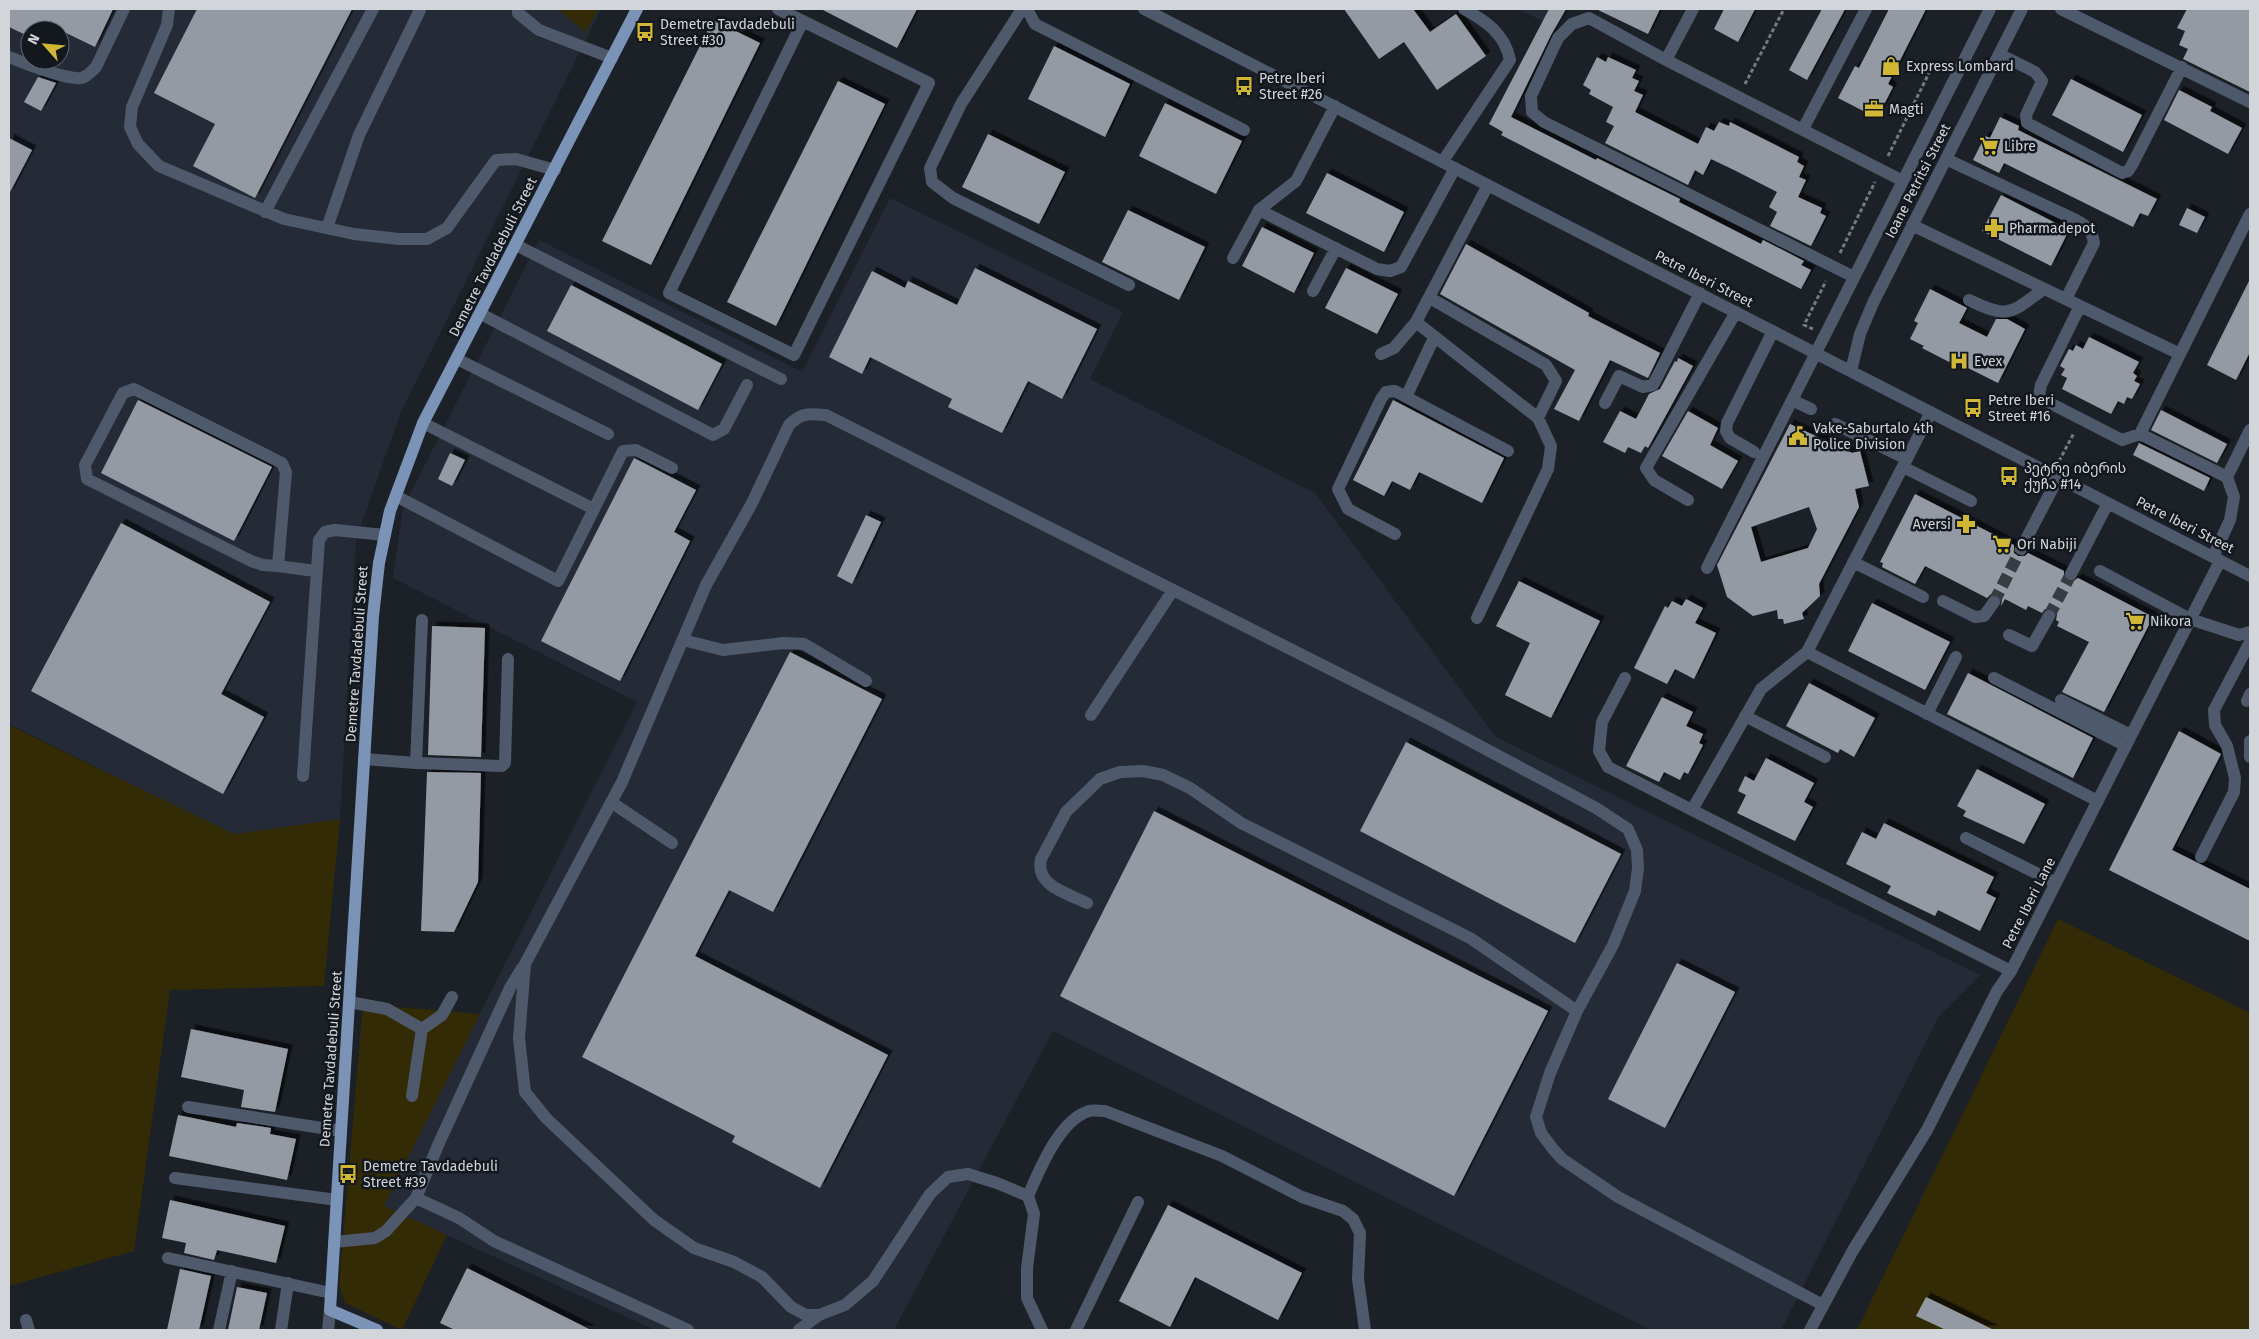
<svg xmlns="http://www.w3.org/2000/svg" width="2259" height="1339" font-family="'Fira Sans','Noto Sans Georgian',sans-serif">
<style>
.built{fill:#242b37;fill-rule:evenodd}
.green{fill:#322b06}
.building{fill:#949aa3;fill-rule:evenodd;filter:url(#shadow)}
.lines{fill:none;stroke-linecap:round;stroke-linejoin:round}
.minor-tunnel{stroke:#373c43;stroke-width:12;stroke-dasharray:12 6;stroke-linecap:butt}
.path{stroke:#767a80;stroke-width:3;stroke-dasharray:4 2.5;stroke-linecap:butt}
.minor{stroke:#4e5a6b;stroke-width:12}
.major{stroke:#7a93b7;stroke-width:12}
.labels{text-anchor:middle;dominant-baseline:central;stroke-width:5;stroke-linejoin:round;paint-order:stroke}
.poi-label{font-size:14px;fill:#d2d6da;stroke:#13181f;text-anchor:start}
.street-label{font-size:14px;fill:#d2d6da;stroke:#13181f}
</style>
<defs>
<filter id="shadow"><feDropShadow dx="4.5" dy="-4.5" stdDeviation="0" flood-color="#0009"/></filter>
</defs>
<rect width="100%" height="100%" fill="#1c2128"/>
<path class="built" d="M9,9h592l-200,403 -45,127 -16,280 -106,15 -225,-110zM30,30h30v30h-30z
M1518,9h31l-6,12z
M890,198l233,114 -33,67 225,114 181,244 484,238 -41,41 -158,314h-130l-598,-299 -159,299h-239l-272,-124 254,-504 -244,-124 10,-70 136,-268 263,132z"/>
<path class="green" d="M557,9h41l-12,23z
M9,725l225,109 106,-15 -16,167 -154,4 -36,261 -125,35z
M2058,919l192,94v317h-393z
M363,1004l117,10 -96,192 63,29 -45,95 -57,-27 -6,-18z"/>
<path class="building" d="M9,9h104l-18,38 -35,-17h-30v7l-21,-10z
M197,9h155l-97,189 -62,-32 22,-42 -61,-31z
M821,9h96l-20,39z
M1344,9h69l17,23 26,-18 30,42 -49,34 -33,-48 -25,17z
M1549,9h17l-15,26 -40,82 85,43 1,-2 83,41 -1,3 82,42 2,-4 41,21 -3,4 10,5 -10,19 -300,-154 2,-3 -14,-8z
M1596,9h64l-12,25z
M1724,9h31l-17,33 -24,-13z
M1822,9h23l-38,71 -18,-10z
M1889,9h37l-38,75 5,3 -16,31 -39,-20 17,-32 4,2z
M2187,9h63v83l-67,-33 5,-10 -9,-4 6,-14 -8,-3z
M713,20l47,23 -109,222 -49,-24z
M1054,46l76,38 -25,53 -77,-38z
M1597,57l9,5 2,-5 28,13 -4,8 7,3 -5,10 9,4 -8,17 63,32 8,-17 8,4 5,-9 10,4 1,-4 69,35 -2,5 7,4 -5,11 7,3 -8,17 24,11 -2,5 6,3 -15,30 -41,-20 7,-14 -8,-5 8,-15 -41,-21 -25,-12 -8,16 -8,-5 -7,15 -83,-42 9,-17 -8,-4 7,-15 -24,-13 2,-4 -8,-5z
M38,77l18,6 -15,28 -17,-9z
M2071,79l71,36 -19,37 -71,-37z
M838,81l47,23 -109,222 -49,-24z
M2179,90l33,17 -2,4 32,17 -14,26 -64,-34z
M1165,103l77,38 -26,53 -77,-38z
M2000,117l19,9 -1,4 139,69 -9,17 -8,-3 -7,14 -129,-64 -5,10 -26,-13 12,-24 5,2z
M988,134l77,38 -26,52 -77,-37z
M9,138l23,12 -23,44z
M1327,173l77,39 -20,40 -78,-39z
M2001,195l68,35 -18,36 -69,-35z
M2187,208l18,9 -8,16 -18,-8z
M1128,210l77,37 -26,53 -77,-38z
M1262,227l52,26 -20,40 -52,-27z
M1466,244l123,69 -1,3 72,37 -12,25 -38,-18 -31,61 -25,-12 21,-39 -135,-76z
M975,268l122,61 -35,70 -34,-18 -26,52 -54,-26 4,-8 -82,-42 -8,17 -33,-17 43,-86 33,17 3,-7 49,24z
M1346,268l52,26 -21,40 -52,-26z
M2250,279v73l-14,28 -29,-15z
M571,285l151,79 -24,46 -151,-79z
M1930,289l37,19 -8,15 28,14 9,-18h11l18,10 -27,54 -42,-21 -1,3 -33,-17 2,-2 -14,-7 8,-16 -4,-2z
M2089,337l50,25 -6,11 4,3 -3,5 6,3 -8,15 -5,-2 -3,7 -6,-3 -7,13 -49,-25 5,-11 -6,-3 4,-6 -5,-3 9,-17 4,2 3,-6 7,4z
M1678,358l15,8 -45,82 -3,-2 -4,7 -13,-6 -3,6 -22,-11 17,-31 16,8 13,-25 11,-5 15,-28 2,1z
M138,400l134,67 -38,74 -133,-68z
M1393,400l111,58 -22,45 -63,-31 -9,18 -18,-9 -8,15 -31,-16z
M2161,410l66,34 -10,19 -66,-33z
M1688,411l30,17 -8,17 28,16 -16,28 -60,-33z
M1790,424l62,29 8,-2 9,35 -14,3 4,18 -40,77 1,12 -18,17 2,6 -20,5 -1,-5h-5l-1,-9 -24,6 -26,-19 -10,-32zM1809,507l8,22 -9,19 -47,14 -10,-35z
M2139,443l71,35 -6,13 -71,-36z
M450,453l15,7 -13,26 -14,-7z
M634,458l62,32 -22,42 16,9 -70,140 -79,-40z
M1915,494l99,51v8l4,3h7l3,-3 36,18v7l4,3 4,1 6,-4 75,39 -49,95 -42,-20 27,-50 -32,-16 2,-4 -3,-2 1,-5 -4,-6h-8l-3,4 -14,-7 -2,4 -21,-11 -4,7 1,-7 -4,-4 -7,-1 -4,4 -62,-32 -10,18 -33,-17 1,-4 -3,-1z
M866,515l15,7 -29,62 -15,-8z
M121,523l149,79 -49,92 43,23 -41,77 -192,-103z
M1519,581l81,40 -49,97 -46,-23 25,-52 -34,-17z
M1686,599l17,9 -8,15 21,10 -22,46 -19,-10 -8,15 -33,-16 31,-62 3,2 4,-7 10,5z
M1872,603l78,39 -25,48 -77,-39z
M432,626l53,2 -4,129 -53,-2z
M790,652l92,47 -109,213 -44,-22 -34,66 193,99 -68,133 -88,-46 3,-6 -153,-79z
M1968,673l125,65 -20,40 -126,-64z
M1809,683l66,35 -21,39 -14,-8 -2,4 -52,-27z
M1662,697l31,15 -7,14 17,8 -4,9 4,2 -15,29 -4,-2 -4,8 -16,-8 -5,10 -33,-16z
M2179,731l42,23 -49,96 78,39v52l-141,-71z
M1406,742l215,112 -46,89 -215,-112z
M1766,758l48,25 -10,19 9,5 -18,34 -58,-28 9,-18 -8,-4 7,-15 9,5z
M1977,769l68,35 -21,40 -61,-28 3,-5 -9,-5z
M427,772l54,1 -3,109 -24,50 -33,-1z
M1154,811l394,200 -94,185 -394,-200z
M1884,823l110,54 -8,16 10,5 -16,33 -42,-21 -3,6 -48,-23 4,-7 -45,-22 16,-32 14,7z
M1677,963l58,29 -70,136 -57,-29z
M191,1029l97,20 -13,63 -34,-5 3,-17 -63,-13z
M178,1115l58,12 1,-4 34,5 -1,6 26,5 -9,41 -118,-24z
M170,1200l115,26 -9,37 -59,-13 -3,10 -30,-7 2,-10 -24,-5z
M1168,1205l134,68 -24,47 -83,-43 -25,50 -51,-26z
M467,1268l124,62h-136l-15,-7z
M180,1269l31,7 -12,54h-32z
M237,1287l30,6 -8,37h-31z
M1926,1297l68,33h-48l-30,-14z"/>
<g class="lines">
<path class="minor-tunnel" d="M1994,602l27,-53
M2049,616l22,-42"/>
<path class="path" d="M1745,84l39,-75
M1888,156l42,-85 -16,-8
M1840,253l35,-71
M1813,329l-9,-4 22,-44
M2059,461l15,-28"/>
<path class="minor" d="M169,9l-2,16 -35,82 -2,20 8,17 21,22 125,53 70,15 45,5h28l20,-11 49,-68 20,-1 39,11
M518,9v4l21,17 73,28
M778,9l151,74 -135,272 -125,-62 134,-272
M1022,9l-61,95 -31,64 2,14 21,16 176,87
M1027,9l8,15 209,106
M1144,9l1106,567
M2061,9l189,93
M1999,54l36,18 7,9 -16,34 1,8 95,50 6,-2 4,-6 50,-98
M9,57c15,6 56,23 72,21 6,-1 11,-7 15,-11l28,-58
M1666,60l27,-51
M1803,129l63,-120
M1946,159l130,61c11,6 16,10 18,23l-28,56
M1443,161l67,-101c-5,-26 -24,-39 -46,-51
M1259,210l118,59 13,2 11,-4 54,-99
M265,212l108,-203
M1912,225l168,81 -39,79 -2,10 3,4 80,41 18,-6 87,43
M327,228l32,-93 61,-125
M516,245l265,134
M1233,258l26,-48 37,-29 39,-75
M1854,277l-310,-155 -12,-10 -1,-16 27,-58 14,-14 17,-6 77,42 237,121
M1313,291l23,-43
M1430,298l116,67 10,16 -18,37
M1969,300c41,20 41,13 75,-11
M2080,306l100,48
M481,314l232,121 11,-6 23,-44
M1381,354l13,-6 22,-26
M457,359l151,75
M1851,371l9,-37 13,-31 149,-294
M1406,397l102,54
M1792,400l19,9
M1605,403l14,-27 24,11 10,-2 47,-92
M1931,412l-124,240 -46,37 -69,121 319,161
M1835,424l72,35
M2140,434l110,-220
M1754,452l-24,-14 -4,-7 1,-8 46,-92
M1903,467l68,34
M396,496l162,85 36,-72 -171,-86
M1688,500l-34,-20 -8,-12 90,-156
M594,509l29,-58 13,-1 36,18
M1395,534l-47,-25 -10,-20 43,-90 5,-7 9,-1 11,6 28,-59
M2021,549l37,-71
M2213,557l17,-37 4,-23 -7,-20 23,-47
M1853,562l70,35
M278,566l-15,-1 -12,-4 -164,-82 -2,-14 38,-72 11,-4 148,74 4,9 -8,94 37,5
M1707,568l283,-559
M2100,571l90,48 49,16 11,-3
M2071,574l37,-71
M1943,601l32,16 9,-1 10,-14
M1477,618l71,-149 3,-23 -13,-28 -122,-96 72,-137
M2009,635l23,11 17,-30
M683,640l40,10 60,-7 21,1 62,37
M1807,652l291,149
M1625,678l-23,44 -3,29 9,16 84,43
M1994,678l132,68
M2061,700l70,35
M2247,701l3,-7
M1927,714l29,-57
M1091,715l82,-125
M1745,716l80,41
M2250,741v16
M364,759l52,4 86,3 3,-3 3,-104
M416,763l6,-143
M303,776l16,-236 6,-8 10,-2 50,5
M611,802l61,41
M1966,838l90,45
M2201,857l33,-65 1,-14 -8,-32 -12,-21 -1,-15 36,-68
M1087,903c-20,-10 -52,-17 -46,-44l25,-47 34,-33 20,-7 23,-1 20,4 27,13 51,35 229,115 107,73 -27,62 -14,44 5,16 12,16 9,10 56,38 205,108
M349,1002l38,7 35,20 -10,67
M422,1029l20,-14 10,-18
M188,1107l153,24
M175,1178l162,22
M1028,1196l6,18 -7,54v30l15,32
M416,1198l43,20 35,23 194,89
M334,1242l41,-4 11,-7 30,-33 23,-55 71,-155 12,-20
M168,1258l163,35
M26,1320l3,10
M219,1330l13,-59
M281,1330l7,-47
M328,1330l2,-20
M799,1330l20,-15
M1076,1330l62,-128
M1365,1330l-7,-51 2,-46 -7,-14 -10,-8 -41,-14 -80,-41 -117,-45c-5,0 -12,-1 -16,0 -30,9 -50,60 -61,85l-31,-13 -29,-9 -20,3 -18,17 -57,87 -28,24 -26,10h-13l-15,-8 -29,-30 -28,-15 -40,-14 -40,-28 -108,-102 -21,-26 -6,-54 6,-74 97,-182 84,-197 46,-82 37,-78c13,-13 20,-11 37,-10l609,307 161,86 32,21 9,21 1,18 -3,23 -22,54 -36,66
M1810,1330l42,-78 75,-122 70,-139 14,-20 209,-410"/>
<path class="major" d="M377,1330l-47,-20 43,-694 6,-53 11,-52 33,-88 214,-414"/>
</g>
<defs>
<g id="bus-bare" transform="scale(1.5)"><path d="M-5-6H5V4H4V6H2V4H-2V6H-4V4H-5ZM-3.5-4V0h7V-4ZM-3.5 1.2v1.5H-2V1.2ZM2 1.2v1.5H3.5V1.2Z" fill="#d0b736" stroke="#13181f" stroke-width="2.5" paint-order="stroke"/></g>
<g id="shop-bare" transform="scale(1.5)"><path d="M-5-2.5h2.3a2.7 3.5 0 0 1 5.4 0H5L5.5 6h-11ZM-1.5-2.5h3a1.5 2.3 0 0 0-3 0Z" fill="#d0b736" stroke="#13181f" stroke-width="2.5" paint-order="stroke"/></g>
<g id="office-bare" transform="scale(1.5)"><path d="M-6-3h4V-5.5h4V-3h4V5H-6ZM-1-4.5V-3h2v-1.5ZM-6 0V1H6V0Z" fill="#d0b736" stroke="#13181f" stroke-width="2.5" paint-order="stroke"/></g>
<g id="supermarket-bare" transform="scale(1.5)"><path d="M-6-5.5h2.5l.6 2H6L4.5 2H-2.5L-4.4-4H-6ZM-1.5 3.2a1.3 1.3 0 1 0 .1 0ZM3 3.2a1.3 1.3 0 1 0 .1 0Z" fill="#d0b736" stroke="#13181f" stroke-width="2.5" paint-order="stroke"/></g>
<g id="pharmacy-bare" transform="scale(1.5)"><path d="M-2-6h4v4h4v4h-4v4h-4v-4h-4v-4h4Z" fill="#d0b736" stroke="#13181f" stroke-width="2.5" paint-order="stroke"/></g>
<g id="hospital-bare" transform="scale(1.5)"><path d="M-5-5h3v3.5h4V-5h3V5h-3V1.5h-4V5h-3Z" fill="#d0b736" stroke="#13181f" stroke-width="2.5" paint-order="stroke"/></g>
<g id="civic-bare" transform="scale(1.5)"><path d="M-.6-6.5H3V-4.5H.6V-3L4-1V1h2V6H-6V1h2V-1L-.6-3ZM-1.2 2.5V6h2.4V2.5Z" fill="#d0b736" stroke="#13181f" stroke-width="2.5" paint-order="stroke"/></g>
</defs>
<g fill-rule="evenodd">
<use href="#bus-bare" x="645" y="32"/>
<use href="#shop-bare" x="1891" y="66"/>
<use href="#bus-bare" x="1244" y="86"/>
<use href="#office-bare" x="1874" y="109"/>
<use href="#supermarket-bare" x="1989" y="146"/>
<use href="#pharmacy-bare" x="1994" y="228"/>
<use href="#hospital-bare" x="1959" y="361"/>
<use href="#bus-bare" x="1973" y="408"/>
<use href="#civic-bare" x="1798" y="436"/>
<use href="#bus-bare" x="2009" y="476"/>
<use href="#pharmacy-bare" x="1966" y="524"/>
<use href="#supermarket-bare" x="2002" y="544"/>
<use href="#supermarket-bare" x="2135" y="621"/>
<use href="#bus-bare" x="348" y="1174"/>
</g>
<g class="labels">
<g class="poi-label">
<text x="660" y="24">Demetre Tavdadebuli<tspan x="660" dy="16">Street #30</tspan></text>
<text x="1906" y="66">Express Lombard</text>
<text x="1259" y="78">Petre Iberi<tspan x="1259" dy="16">Street #26</tspan></text>
<text x="1889" y="109">Magti</text>
<text x="2004" y="146">Libre</text>
<text x="2009" y="228">Pharmadepot</text>
<text x="1974" y="361">Evex</text>
<text x="1988" y="400">Petre Iberi<tspan x="1988" dy="16">Street #16</tspan></text>
<text x="1813" y="428">Vake-Saburtalo 4th<tspan x="1813" dy="16">Police Division</tspan></text>
<text x="2024" y="468">პეტრე იბერის<tspan x="2024" dy="16">ქუჩა #14</tspan></text>
<text x="1951" y="524" text-anchor="end">Aversi</text>
<text x="2017" y="544">Ori Nabiji</text>
<text x="2150" y="621">Nikora</text>
<text x="363" y="1166">Demetre Tavdadebuli<tspan x="363" dy="16">Street #39</tspan></text>
</g>
<g class="street-label">
<text transform="translate(1918 181) rotate(-63)">Ioane Petritsi Street</text>
<text transform="translate(493 257) rotate(-63)">Demetre Tavdadebuli Street</text>
<text transform="translate(1704 279) rotate(27)">Petre Iberi Street</text>
<text transform="translate(2185 525) rotate(27)">Petre Iberi Street</text>
<text transform="translate(357 654) rotate(-86)">Demetre Tavdadebuli Street</text>
<text transform="translate(2029 903) rotate(-63)">Petre Iberi Lane</text>
<text transform="translate(331 1059) rotate(-86)">Demetre Tavdadebuli Street</text>
</g>
</g>
<rect width="2259" height="1339" fill="none" stroke="#d2d6da" stroke-width="20"/>
<g transform="translate(45 45) rotate(297)"><circle r="24" fill="#13181f" stroke="#5f646a"/>
<path d="M0-4L9 19L0 12L-9 19Z" fill="#d0b736"/>
<text y="-8" font-size="14" font-weight="bold" text-anchor="middle" fill="#d2d6da">N</text>
</g>
</svg>
